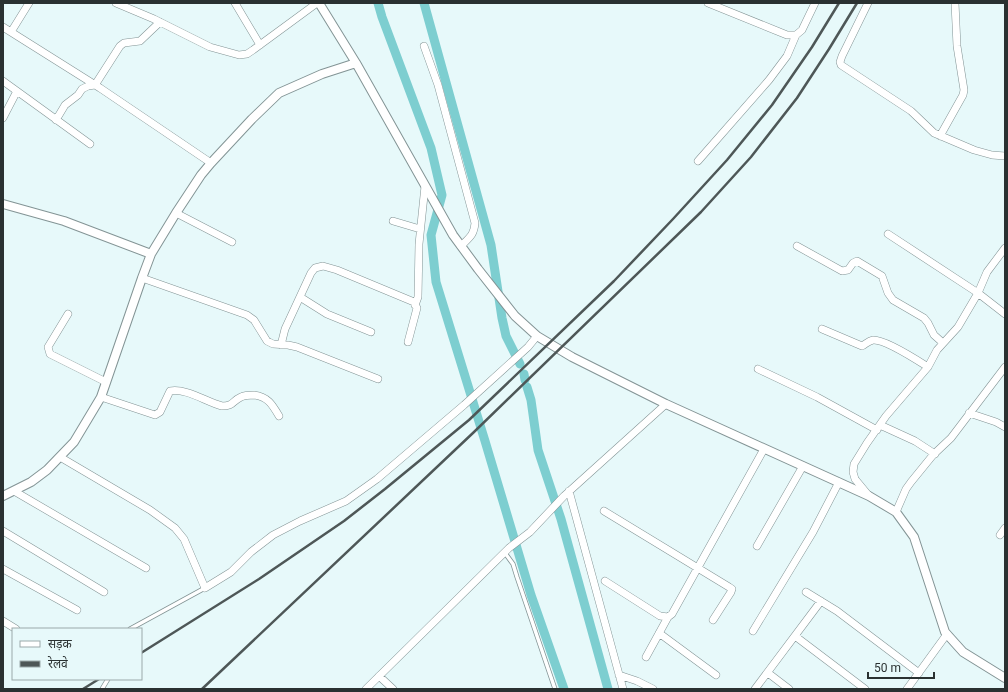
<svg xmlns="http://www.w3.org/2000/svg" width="1008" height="692" font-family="Roboto,'Noto Sans Devanagari',sans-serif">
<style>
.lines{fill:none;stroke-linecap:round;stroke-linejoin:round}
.canal{stroke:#7dced0;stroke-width:9}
.service-casing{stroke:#839495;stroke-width:5}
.minor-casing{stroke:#839495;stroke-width:8}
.tertiary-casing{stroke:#839495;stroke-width:10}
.service{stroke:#fff;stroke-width:3.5}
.minor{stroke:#fff;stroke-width:7}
.tertiary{stroke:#fff;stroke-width:8}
.rail{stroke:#4e5757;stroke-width:2.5}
</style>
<rect width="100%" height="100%" fill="#e7f9fa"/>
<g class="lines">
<path class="canal" d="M378,3l4,14 49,131 11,47 -11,40 5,47 49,159 46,154 33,94
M424,3l67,242 11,73 4,18 14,28
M524,374l1,6
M527,387l4,13 7,50 23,69 47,170"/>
<g class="service-casing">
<path id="service" d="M505,553l8,11 4,13 38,112
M130,629l75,-41
M102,689l6,-10"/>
</g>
<g class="minor-casing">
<path id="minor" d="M116,3l38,16 56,28 29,8 8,-1 6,-4 64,-47
M235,3l25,42
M708,3l79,32h9l6,-5 13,-27
M868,3l-26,53 -2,6 1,3 70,46 23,22 40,17 18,5 13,1
M3,27l97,61 111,75
M11,32l18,-29
M424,46l14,39 37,138c-1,12 -5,14 -14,23
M3,81l87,63
M3,118l14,-27
M56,120l9,-15 13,-10 4,-6 6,-3 7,-1 25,-39 4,-3 16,-2 20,-19
M940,136l23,-41 1,-5 -7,-44 -2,-43
M698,161l71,-81 18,-24 9,-21
M176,213l56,29
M393,221l27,8
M888,234l90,59 9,-21 18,-24
M797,246l45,25 6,-1 5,-7 4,-2 25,15 6,17 5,7 31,18 4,5 6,12 9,8
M142,278l105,37 7,5 13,21 6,3 15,1 9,2 81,32
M300,297l27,17 44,18
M415,305l3,-8 1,-53 6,-58
M68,314l-20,33 2,7 56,28
M822,329l40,17c4,-2 6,-5 11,-6 12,-1 44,20 55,27
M281,345l4,-16 26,-56 4,-5 8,-2 14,4 77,32 3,6 -9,34
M758,369l59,28 60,33
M101,397l54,18 5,-3 10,-21c17,-3 36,11 52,15 12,0 10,-5 19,-9 4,-2 9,-2 13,-2 14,2 18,9 25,21
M969,413l27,9 9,5
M880,425l35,16 20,13
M60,457l90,53 25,18 9,11 21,49 26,-16 20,-20 22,-17 27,-14 46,-20 31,-22 87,-74 64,-58 9,-11
M14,491l132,77
M569,491l54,198
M869,496l-14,-17 -2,-7 1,-8 13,-21 19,-27 42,-49 9,-17 21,-23 20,-34 27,21
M604,511l125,76 3,2 -1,3 -18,28
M896,512l10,-23 5,-7 22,-27 18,-17 54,-71
M3,531l101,61
M1000,535l5,-7
M757,546l46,-80
M3,569l74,41
M605,581l55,35 8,1 4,-3 92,-165
M806,592l31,19 82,62
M3,621l13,8
M753,631l60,-99 26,-50
M659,633l57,42
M795,636l70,53
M646,657l22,-40
M768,673l21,16
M619,675l18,6 16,8
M379,676l14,13
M366,689l143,-141 21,-16 34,-36 102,-92
M755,689l66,-88
M907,689l40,-55"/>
</g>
<g class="tertiary-casing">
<path id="tertiary" d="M319,3l37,60 97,172 25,34 37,47 22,20 35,21 94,47 203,92 27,16 18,25 31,95 18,20 42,26
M3,204l61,17 87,33
M3,496l28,-14 16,-12 27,-28 27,-45 41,-119 9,-24 25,-41 25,-38 10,-12 41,-44 27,-26 43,-19 34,-11"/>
</g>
<use href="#service" class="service"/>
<use href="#minor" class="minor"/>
<use href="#tertiary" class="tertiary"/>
<path class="rail" d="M141,653l118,-74 85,-58 41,-32 84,-69 145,-139 59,-62 54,-59 45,-55 40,-58 27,-44
M83,689l16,-10
M202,689l272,-257 227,-220 50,-55 46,-59 32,-49 28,-46"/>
</g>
<rect width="1008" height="692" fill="none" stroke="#2a3131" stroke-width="8"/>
<rect x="12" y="628" width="130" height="52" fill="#e7f9fa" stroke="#9ba9aa"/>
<rect x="20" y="641" width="20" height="6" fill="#ffffff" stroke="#9ba9aa"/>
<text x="48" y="648" font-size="12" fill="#2a3131">सड़क</text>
<rect x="20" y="661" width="20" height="6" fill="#4e5757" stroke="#9ba9aa"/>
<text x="48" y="668" font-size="12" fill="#2a3131">रेलवे</text>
<path d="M868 672v6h66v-6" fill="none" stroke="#2a3131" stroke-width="2"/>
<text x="874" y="672" font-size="12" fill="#2a3131" stroke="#e7f9fa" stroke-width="3" paint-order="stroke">50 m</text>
</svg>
